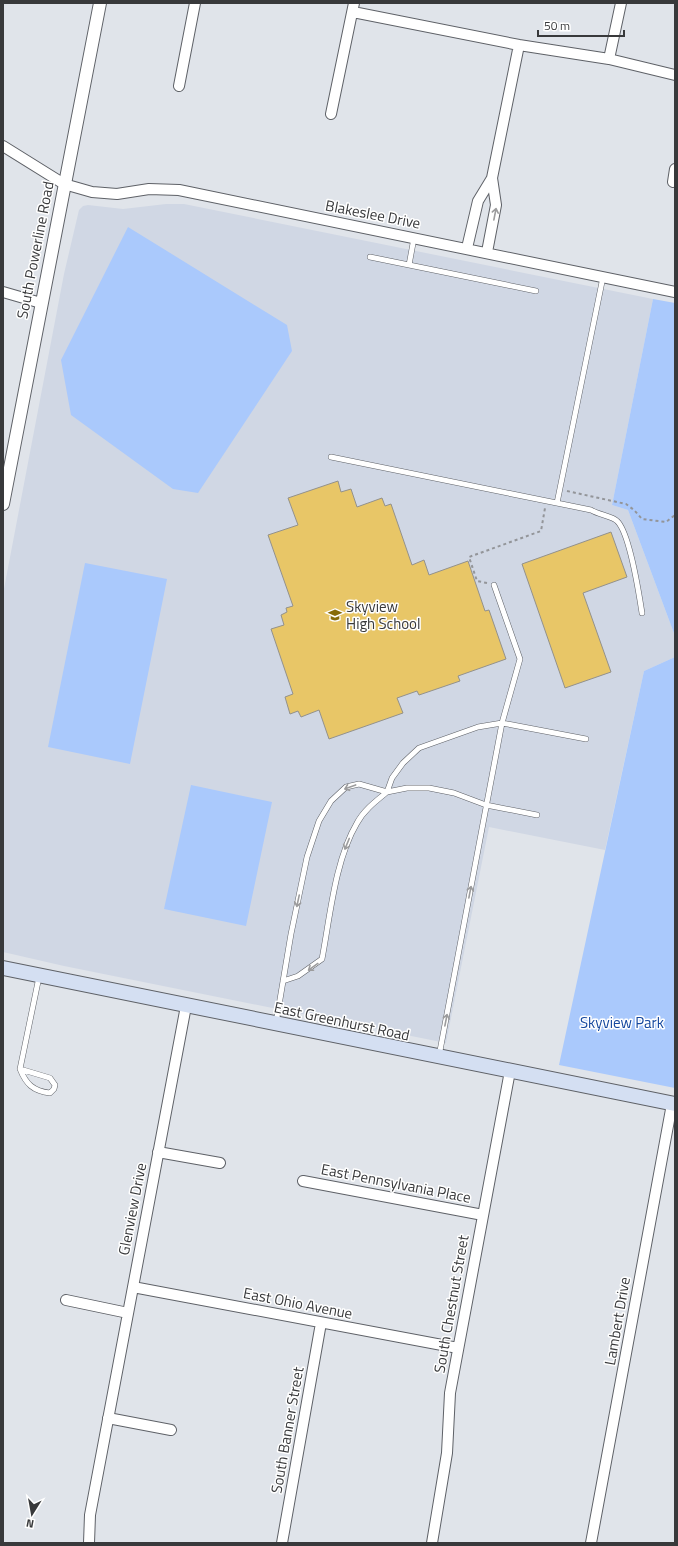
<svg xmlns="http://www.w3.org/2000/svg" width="678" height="1546" font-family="'Titillium Web',sans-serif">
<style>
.built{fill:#d0d7e4}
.green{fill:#aac9fc}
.building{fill:#e8c667;stroke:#93918b}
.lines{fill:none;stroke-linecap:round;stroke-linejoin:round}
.service-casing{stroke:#5e6167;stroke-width:6}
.minor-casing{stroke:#5e6167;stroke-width:12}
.tertiary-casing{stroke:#5e6167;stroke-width:14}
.secondary-casing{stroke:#5e6167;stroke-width:16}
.path{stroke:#939599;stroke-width:2;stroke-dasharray:3 3;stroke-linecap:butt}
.service{stroke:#fff;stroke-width:5}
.minor{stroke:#fff;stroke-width:10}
.tertiary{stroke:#fff;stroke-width:12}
.secondary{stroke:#d4dff2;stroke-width:14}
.oneway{stroke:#9c9c9d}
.labels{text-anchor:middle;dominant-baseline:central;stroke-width:3;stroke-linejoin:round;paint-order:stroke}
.street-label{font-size:15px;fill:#38393b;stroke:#fff}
.poi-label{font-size:15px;fill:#38393b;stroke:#fff;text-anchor:start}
.park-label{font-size:15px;fill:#14479e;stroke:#fff}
</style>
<rect width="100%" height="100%" fill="#e0e4ea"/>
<path class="built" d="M166,204h18l469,95 -41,206 16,5 47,126v21l-31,14 -39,179 -116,-23 -43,216 -382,-77 -61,-14v-358l61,-320 15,-64 4,-4 5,-1 35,4z"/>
<path class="green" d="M128,227l159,98 5,26 -94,142 -25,-4 -102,-74 -10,-55z
M653,299l22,4v333l-47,-126 -16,-5z
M85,563l82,16 -37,185 -82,-17z
M675,657v431l-116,-23 85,-394z
M191,785l81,17 -26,124 -82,-17z"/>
<path class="building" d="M338,481l3,11 10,-3 6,18 25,-9 3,8 6,-2 21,61 12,-5 5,15 39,-14 17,50 4,-1 17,49 -48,17 2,5 -41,14 -2,-4 -20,7 6,15 -74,26 -10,-29 -18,7 -3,-6 -8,3 -5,-17 8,-3 -22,-65 13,-4 -3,-10 6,-3 -1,-4 7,-2 -25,-71 30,-10 -10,-27z
M611,532l16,45 -44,16 28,79 -46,16 -43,-124z"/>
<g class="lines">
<g class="service-casing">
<path id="service" d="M370,257l166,34
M409,265l5,-27
M331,457l260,53c8,5 21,6 26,11 13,12 22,73 25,92
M557,503l46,-226
M537,815l-51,-10 -32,-12 -25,-5h-22l-20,4 5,-14 11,-15 16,-15 59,-21 24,-4 84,16
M283,981l15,-5 24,-17c8,-42 13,-99 35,-136 7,-13 19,-22 30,-31
M276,1023l15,-89 16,-77 12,-36 12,-20 15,-14 13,-3 28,8
M439,1056l63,-333 18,-64 -26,-74
M20,1069l19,-92
M20,1069l30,9 5,7 -1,4 -4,4c-17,-2 -24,-9 -30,-24z"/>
</g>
<g class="minor-casing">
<path id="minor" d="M353,12l166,33 90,14 66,16
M609,59l12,-56
M179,86l16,-83
M331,114l23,-111
M3,146l61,38 28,8 25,2 32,-5 30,1 496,102
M492,178l27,-133
M673,182l2,-13
M467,248l11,-47 14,-23 4,27 -9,47
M3,292l38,11
M158,1152l62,11
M303,1181l180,34
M133,1287l325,61
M66,1300l62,13
M108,1418l63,12
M89,1543l1,-28 96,-509
M282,1543l39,-220
M432,1543l15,-90 3,-60 60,-322
M591,1543l81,-439"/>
</g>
<g class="tertiary-casing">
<path id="tertiary" d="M3,504l97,-501"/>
</g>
<g class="secondary-casing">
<path id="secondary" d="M3,968l672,136"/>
</g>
<path class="path" d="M567,491l59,13 8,6 8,9 24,3 9,-7
M487,583l-10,-2 -8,-24 72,-26 4,-23"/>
<use href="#service" class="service"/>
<use href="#minor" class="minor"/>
<use href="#tertiary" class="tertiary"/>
<use href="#secondary" class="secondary"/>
</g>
<defs><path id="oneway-shaft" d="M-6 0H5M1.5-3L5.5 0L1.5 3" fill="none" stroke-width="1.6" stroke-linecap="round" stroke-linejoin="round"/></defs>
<g class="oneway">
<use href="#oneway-shaft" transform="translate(495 214) rotate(-79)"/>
<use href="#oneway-shaft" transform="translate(350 787) rotate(160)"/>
<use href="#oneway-shaft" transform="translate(347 844) rotate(112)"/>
<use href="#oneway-shaft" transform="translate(470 892) rotate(-79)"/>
<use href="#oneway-shaft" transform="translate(298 901) rotate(102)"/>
<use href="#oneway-shaft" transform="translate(313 967) rotate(144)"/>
<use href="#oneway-shaft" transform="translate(446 1020) rotate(-79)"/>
</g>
<defs>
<g id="school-bare" transform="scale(1.08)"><path d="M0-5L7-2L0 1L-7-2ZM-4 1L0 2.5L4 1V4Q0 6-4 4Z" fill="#876b09" stroke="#fff" stroke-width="2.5" paint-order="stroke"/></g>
</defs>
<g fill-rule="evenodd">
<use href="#school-bare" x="335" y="615"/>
</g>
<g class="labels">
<g class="street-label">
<text transform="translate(373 214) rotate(11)">Blakeslee Drive</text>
<text transform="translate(35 250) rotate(-79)">South Powerline Road</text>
<text transform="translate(342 1021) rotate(12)">East Greenhurst Road</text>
<text transform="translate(396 1183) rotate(11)">East Pennsylvania Place</text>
<text transform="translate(132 1209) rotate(-79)">Glenview Drive</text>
<text transform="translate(298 1303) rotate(11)">East Ohio Avenue</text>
<text transform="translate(451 1304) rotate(-80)">South Chestnut Street</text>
<text transform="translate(617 1321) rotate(-80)">Lambert Drive</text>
<text transform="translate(287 1430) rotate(-80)">South Banner Street</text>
</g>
<g class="poi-label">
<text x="346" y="606">Skyview<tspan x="346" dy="17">High School</tspan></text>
</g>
<g class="park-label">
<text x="622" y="1022">Skyview Park</text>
</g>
</g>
<rect width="678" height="1546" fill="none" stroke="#38393b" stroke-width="8"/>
<g transform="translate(32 1514) rotate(191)" stroke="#ffffff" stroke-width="3" paint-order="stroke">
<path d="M0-3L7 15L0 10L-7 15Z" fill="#38393b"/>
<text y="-6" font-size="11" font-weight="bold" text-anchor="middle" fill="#38393b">N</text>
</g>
<path d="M538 30v6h86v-6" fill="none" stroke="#38393b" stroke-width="2"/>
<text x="544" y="30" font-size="12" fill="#38393b" stroke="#ffffff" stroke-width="3" paint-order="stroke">50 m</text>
</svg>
